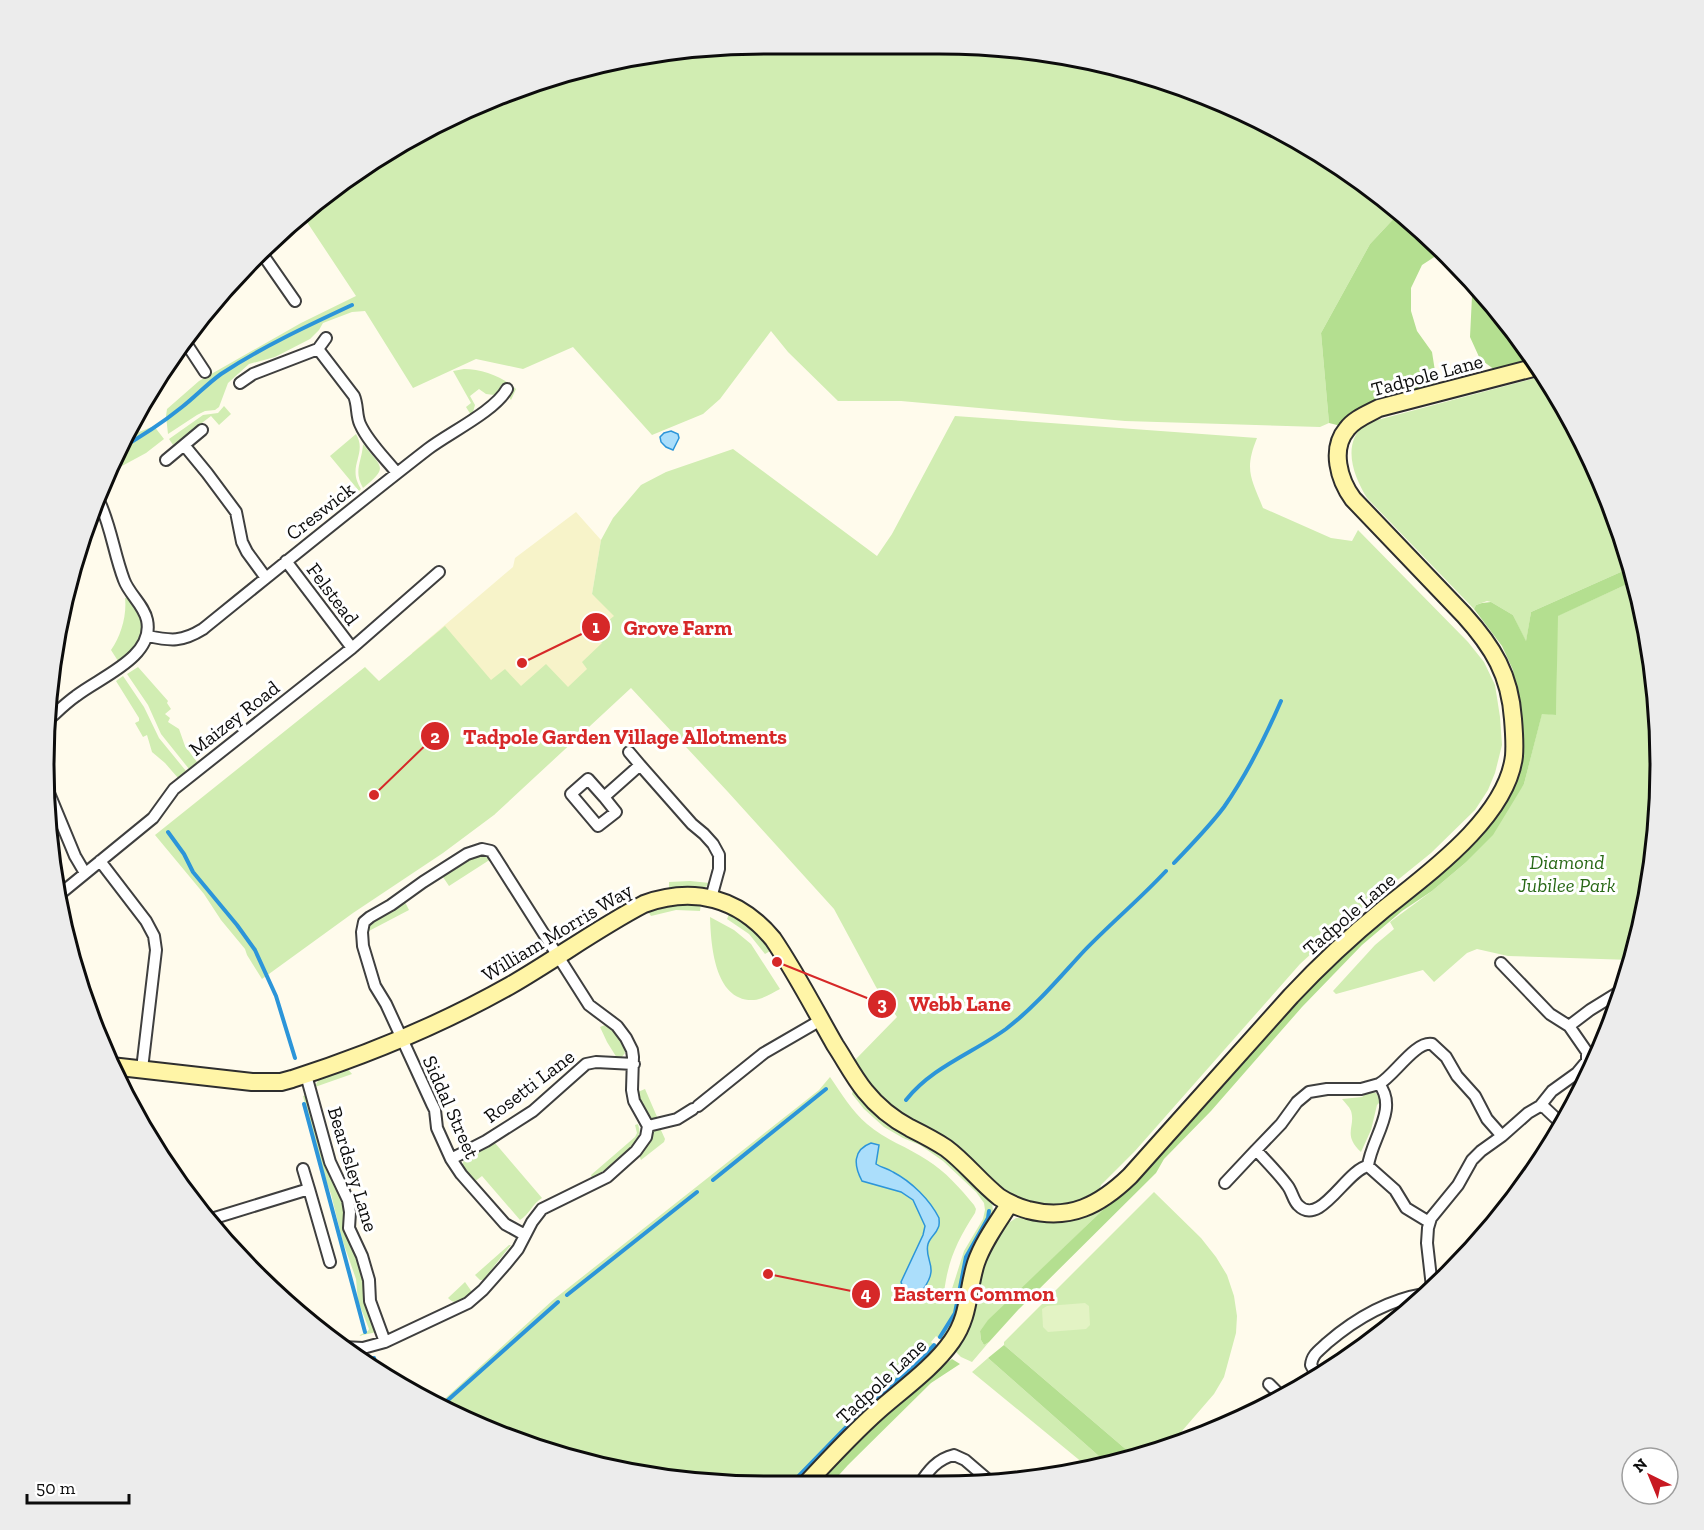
<svg xmlns="http://www.w3.org/2000/svg" width="1704" height="1530" font-family="'Zilla Slab',serif">
<style>
.farmland{fill:#f7f3c9}
.green{fill:#d1edb2}
.forest{fill:#b4df90}
.pitch{fill:#e3f3c4}
.water{fill:#abdefb;stroke:#2c95d9;stroke-width:1.5}
.lines{fill:none;stroke-linecap:round;stroke-linejoin:round}
.stream{stroke:#2c95d9;stroke-width:4}
.street-casing{stroke:#3f3f3f;stroke-width:14}
.secondary-casing{stroke:#2e2e2e;stroke-width:20}
.street{stroke:#fff;stroke-width:10}
.secondary{stroke:#fff5a7;stroke-width:16}
.labels{text-anchor:middle;dominant-baseline:central;stroke-width:6;stroke-linejoin:round;paint-order:stroke}
.street-label{font-size:20px;fill:#0c0c0c;stroke:#fff}
.park-label{font-size:20px;font-style:italic;fill:#296917;stroke:#fff}
.rim{fill:none;stroke:#0c0c0c;stroke-width:3}
.leader{fill:none;stroke:#d62828;stroke-width:2}
.callout-dot{fill:#d62828;stroke:#fff;stroke-width:2}
.mark-label{font-size:18px;text-anchor:middle;font-weight:bold;fill:#fff}
.callout-label{font-size:21px;text-anchor:middle;font-weight:bold;fill:#d62828;stroke:#fff;stroke-width:6;stroke-linejoin:round;paint-order:stroke}
</style>
<rect width="100%" height="100%" fill="#fffbec"/>
<path class="farmland" d="M576,512l25,28 -9,54 37,31 -135,190 -82,-162 101,-86 2,-9z"/>
<path class="green" d="M765,44l221,1 93,12 136,41 85,42 100,72 -30,32 -49,89 8,90 -9,4 -195,-6 -224,-20h-63l-50,-49 -17,-21 -51,68 -17,15 -51,21 -79,-88 -50,22 -47,-10 -63,29 -48,-77 -13,1 -29,11 -4,7 -9,9 -35,18 -26,7 -21,19 -9,24 -4,3 -10,1 -8,4 -29,19 -2,-18 1,-7 32,-28 102,-58 55,-27 -53,-80 23,-23 120,-75 178,-61z
M464,369c18,0 39,8 52,20l-5,11 -2,-3 4,-8 -8,-5 -5,6 -6,5 -8,-1 -7,-5 -9,7 5,9 -2,7 -2,3 -5,-8 5,-4 -18,-32z
M1543,376l43,70 46,121 -101,45 -5,30 -13,-27 -22,-13 -4,-1 -11,4 -2,4 -107,-111c-14,-23 -26,-55 -1,-75z
M224,406l7,8 -12,11 -8,-9 -38,29 -4,-6 34,-24 15,-2z
M955,416l302,22c-13,32 -6,40 6,70l68,30 21,3 6,-11 110,112 16,20 11,23 5,32 2,28 -7,28 -7,17 -13,20 -44,43 -84,68 -47,43 -165,187 -34,34 -3,9 -18,9 -35,4 -35,-11 -126,-94 -25,-32 -4,-10 42,-43 -21,-30 -42,-78 -106,-117 -97,-104 -137,127 -51,38 -90,60 -91,66 -15,-24 -2,-6 -24,-29 -17,-26 -49,-59 210,-168 14,14 66,-55 46,54 14,-11 16,17 25,-22 22,23 19,-18 -5,-7 20,-19 -4,-5 5,-13 11,-9 -22,-22 9,-54 12,-22 28,-33 25,-13 67,-23 144,107 15,-22z
M154,426l10,13 -18,14 -37,20 9,-27 4,-6 1,2 16,-10z
M356,434c12,20 -10,32 5,55l-2,2 -29,-35z
M363,444c19,24 26,23 0,44 -10,-17 -1,-26 0,-44z
M1636,580l23,138 -5,142 -23,100 -123,-4 -31,-7 -10,4 -33,29 -11,-12 -87,24 -3,-3 42,-46 19,-16 -4,-7 42,-31 32,-27 60,-80 18,-71 14,2 1,-99z
M128,597c4,6 9,11 11,17 8,20 -6,37 -21,47l-7,-11c10,-14 16,-35 14,-52z
M138,667l30,34 -1,2 4,6 -6,5 5,4 -2,4 11,7 6,17 12,16 -8,7 -28,-35 -13,-29 -21,-31z
M123,676l21,31 15,31 27,33 -8,7 -13,-15 -13,-11 -5,-17 -4,2 -8,-14 4,-2v-3l-23,-37z
M480,855l11,4 -42,27 -6,-9 33,-21z
M690,881l20,2 -7,6 -32,1 -2,-2v-6z
M405,902l4,8 -42,22c4,-14 26,-22 38,-30z
M701,903l-1,8 -24,-1 -25,6 -2,-3 1,-4 4,-3z
M730,912l16,9 26,29 -7,4 -16,-20 -22,-15z
M710,917l24,13 17,14 29,45c-8,4 -17,10 -26,11 -40,2 -43,-56 -44,-83z
M605,1025c10,7 20,16 20,28l-4,5h-4l-10,-16 -7,-15z
M347,1068l5,6 -37,13c4,-13 20,-15 32,-19z
M830,1077c11,16 22,34 37,47 18,16 41,23 60,36 18,11 34,29 47,45l2,4 -1,4c-18,28 -27,47 -31,80l6,2 14,-44 19,-32 2,-9 -1,-7 -8,-11 -33,-31 -23,-16 -17,-7 -19,-11 -20,-18 -12,-15 2,-7 46,45 40,19 49,47 3,4 1,9 -3,10 -21,35 -5,20 -3,25 -7,23 -11,18 -7,-6 -5,6 5,5v3l-121,114 -19,21h-79l-139,-23 -132,-50 -9,-6 116,-106 266,-210z
M645,1089l13,30 -7,-1 -9,-12 -4,-14z
M1368,1092l8,1 5,8 -4,4 -6,25 -10,22c-19,-18 -5,-25 -10,-41 -2,-5 -6,-8 -9,-12l20,-2z
M307,1095l36,105 22,85c-1,19 5,31 12,47l-19,4 10,-5 1,-2 -11,-28 -2,-22 -14,-40 -11,-45 -8,-21 -20,-77z
M638,1124c1,4 2,6 1,10 -3,13 -35,38 -47,44l-1,-3 44,-38 2,-4 -2,-8z
M660,1128l5,11 -1,3 -23,18 -2,-5 9,-11 5,-13z
M495,1143l47,55c-10,6 -13,17 -22,22l-38,-44 -8,6c-6,-8 -15,-14 -9,-24z
M1154,1192l47,46 15,19 11,18 7,21 3,20 -1,17 -12,44 -10,17 -45,52 -33,12 -132,-113v-3z
M1109,1204l-121,117 -8,10 1,9 3,5 5,-3 -17,20 -11,-5 -7,-7 28,-85 8,-15 17,-26 9,-6h5c35,3 58,6 88,-14z
M509,1245h2l-28,35h-3l-5,-5z
M465,1282l7,10c-8,7 -16,15 -24,6z
M988,1358l121,107 -20,3 -117,-96z"/>
<path class="forest" d="M1400,212l15,11 27,29 -20,13 -11,23v23l6,20 15,21 5,32 -16,5 -41,8 -39,29 -12,-3 -8,-90 49,-89z
M1467,279l45,47 19,34 -36,10 -15,-11 -10,-22 2,-41z
M1632,567l4,13 -78,36 -2,99 -14,-1 -18,70 -31,51 -29,29 -32,27 -30,20 -40,34 -60,62 -91,104 -47,48 -8,14 -138,137 -29,32 -5,3 -3,-5 -1,-9 8,-11 121,-116 212,-236 186,-173 11,-91 -5,-34 -11,-24 -28,-37 2,-4 6,-2 9,-1 22,13 13,26 5,-29z
M1004,1345l132,113 -11,4 -16,3 -121,-107z
M952,1359l8,5 -29,19 -83,82 -18,20h-14c42,-46 86,-89 136,-126z"/>
<path class="pitch" d="M1085,1303l4,3 1,19 -4,4 -38,3 -5,-5 -1,-18 5,-3z"/>
<path class="water" d="M671,431l7,3 1,4 -6,12 -7,-3 -5,-5 -1,-5 4,-4z
M871,1143l8,2 -3,19c6,4 11,4 17,8 19,10 37,28 46,46 0,4 1,7 -1,10 -2,6 -8,9 -10,16 -3,11 4,18 3,28 -1,11 -9,17 -13,26l-8,-1 -6,-7 -3,-8 22,-47 2,-9 -12,-26 -12,-8 -39,-11c-8,-15 -10,-31 9,-38z"/>
<g class="lines">
<path class="stream" d="M116,451c23,-13 45,-27 66,-44 13,-10 25,-23 39,-33 41,-27 86,-48 131,-69
M168,832l16,22 9,18 44,53 18,25 21,46 19,62
M1174,863c17,-18 35,-36 50,-56 23,-33 41,-69 57,-106
M906,1100c26,-33 67,-47 100,-71 30,-23 53,-51 78,-78 27,-28 56,-52 82,-80
M304,1104l61,228
M713,1180l113,-91
M567,1295l130,-103
M940,1337l15,-24 11,-56 22,-39 1,-7
M374,1358l4,12
M439,1408l119,-106
M790,1485l69,-71 66,-59 9,-10"/>
<g class="street-casing">
<path id="street" d="M263,255l32,46
M184,340l21,32
M318,349l36,47c4,9 2,19 6,28 8,18 25,34 37,49
M240,383l13,-9 65,-25 8,-11
M184,445l23,28 29,39 6,30 5,10 19,26
M166,460l36,-30
M286,561l66,87
M148,636c23,5 34,6 55,-7 74,-60 149,-121 225,-180 21,-16 67,-38 79,-60
M48,720c9,-8 18,-17 28,-24 24,-19 79,-39 71,-76 -3,-15 -18,-26 -23,-40 -10,-26 -13,-54 -25,-79
M629,752l11,13
M46,786l29,70 10,17
M604,797l-16,-18 -17,15 27,32 18,-14 -12,-15 36,-32 52,59 12,10 9,10 6,11v14l-8,29
M100,861l46,60 8,15 2,14 -14,119
M60,894l93,-76 21,-29 178,-141 87,-76
M1501,963l49,51 19,12
M306,1075l24,87 18,38 2,12 -1,16 13,28 7,24 1,21 15,41
M1379,1084c15,-8 36,-43 53,-40l14,13 11,19 18,20 12,23 15,17 26,-23 12,-7 12,-15 25,-18 10,-12v-9l-18,-26 21,-16 34,-21
M698,1106l66,-53 57,-33
M1540,1106l5,2 19,18
M648,1126l29,-7 16,-10
M451,1159l35,-18 47,-30 53,-47 10,-2 38,2
M1368,1166c3,-27 31,-57 11,-82l-18,5h-34l-18,3 -12,10 -16,22 -25,26c10,11 22,23 31,35 5,6 6,15 11,20 22,23 48,-35 70,-39l27,24 11,18 23,14
M1225,1183l31,-33
M309,1189l21,73
M208,1220l101,-31 -6,-20
M1432,1287l-5,-44 1,-15 3,-10 27,-33 14,-25 9,-9 21,-15
M342,1347l21,1 22,-6 83,-39 15,-13 22,-25 13,-16 14,-27 10,-13 65,-32 29,-26 10,-14 2,-11 -14,-25 -2,-11 1,-33 -1,-7 -6,-12 -9,-12 -28,-21 -94,-148 -4,-6 -9,-2 -15,5 -44,28 -32,23 -21,12 -6,5 -2,10 1,14 12,40 11,18 46,100 3,6 2,18 14,31 10,15 44,50 20,11
M1317,1376l-6,-11c1,-11 9,-15 16,-22 28,-24 61,-43 97,-49
M1269,1384l13,13
M919,1485c9,-14 18,-26 35,-30l11,5 28,24"/>
</g>
<g class="secondary-casing">
<path id="secondary" d="M111,1066l141,16h29l11,-3c75,-24 150,-55 219,-94 45,-26 87,-57 133,-81 50,-18 95,-6 129,35 23,34 42,71 62,106 10,15 18,31 30,46 12,15 28,28 45,37 12,6 24,12 36,20 19,14 34,34 53,49 9,6 19,10 29,13 42,11 72,-5 102,-34l161,-180c29,-31 60,-60 93,-87 45,-36 123,-92 130,-153 1,-12 0,-25 -1,-37 -3,-44 -20,-72 -49,-104l-111,-116c-14,-19 -23,-50 -6,-70 7,-10 21,-15 32,-21l158,-41
M805,1485c24,-26 48,-52 74,-75 24,-21 55,-43 73,-69 18,-25 15,-50 24,-78 7,-21 22,-41 34,-60"/>
</g>
<use href="#street" class="street"/>
<use href="#secondary" class="secondary"/>
</g>
<g class="labels">
<g class="street-label">
<text transform="translate(1427 375) rotate(-15)">Tadpole Lane</text>
<text transform="translate(320 511) rotate(-38)">Creswick</text>
<text transform="translate(333 594) rotate(53)">Felstead</text>
<text transform="translate(234 718) rotate(-38)">Maizey Road</text>
<text transform="translate(1349 914) rotate(-41)">Tadpole Lane</text>
<text transform="translate(557 932) rotate(-31)">William Morris Way</text>
<text transform="translate(529 1086) rotate(-37)">Rosetti Lane</text>
<text transform="translate(451 1107) rotate(66)">Siddal Street</text>
<text transform="translate(353 1169) rotate(73)">Beardsley Lane</text>
<text transform="translate(881 1381) rotate(-43)">Tadpole Lane</text>
</g>
<g class="park-label">
<text x="1567" y="862">Diamond<tspan x="1567" dy="23">Jubilee Park</tspan></text>
</g>
</g>
<path d="M0 0H1704V1530H0ZM765 54H939A711 711 0 0 1 1650 765V765A711 711 0 0 1 939 1476H765A711 711 0 0 1 54 765V765A711 711 0 0 1 765 54Z" fill="#ececec" fill-rule="evenodd"/>
<path class="rim" d="M765 54H939A711 711 0 0 1 1650 765V765A711 711 0 0 1 939 1476H765A711 711 0 0 1 54 765V765A711 711 0 0 1 765 54Z"/>
<path class="leader" d="M522 663L596 627M374 795L435 736M777 962L882 1004M768 1274L866 1294"/>
<g class="callout-dot">
<circle cx="522" cy="663" r="6"/>
<circle cx="374" cy="795" r="6"/>
<circle cx="777" cy="962" r="6"/>
<circle cx="768" cy="1274" r="6"/>
<circle cx="596" cy="627" r="15"/>
<circle cx="435" cy="736" r="15"/>
<circle cx="882" cy="1004" r="15"/>
<circle cx="866" cy="1294" r="15"/>
</g>
<g class="mark-label">
<text x="596" y="633">1</text>
<text x="435" y="743">2</text>
<text x="882" y="1010">3</text>
<text x="866" y="1300">4</text>
</g>
<g class="callout-label">
<text x="678" y="635">Grove Farm</text>
<text x="625" y="744">Tadpole Garden Village Allotments</text>
<text x="960" y="1011">Webb Lane</text>
<text x="974" y="1301">Eastern Common</text>
</g>
<g transform="translate(1650 1476) rotate(317)"><circle r="28" fill="#ffffff" stroke="#9e9e9e" stroke-width="1.5"/>
<path d="M0-4.5L10 22L0 15L-10 22Z" fill="#c81922"/>
<text y="-9" font-size="16" font-weight="bold" text-anchor="middle" fill="#0c0c0c">N</text>
</g>
<path d="M27 1494v9h102v-9" fill="none" stroke="#0c0c0c" stroke-width="3"/>
<text x="36" y="1494" font-size="18" fill="#0c0c0c" stroke="#ffffff" stroke-width="4.5" paint-order="stroke">50 m</text>
</svg>
